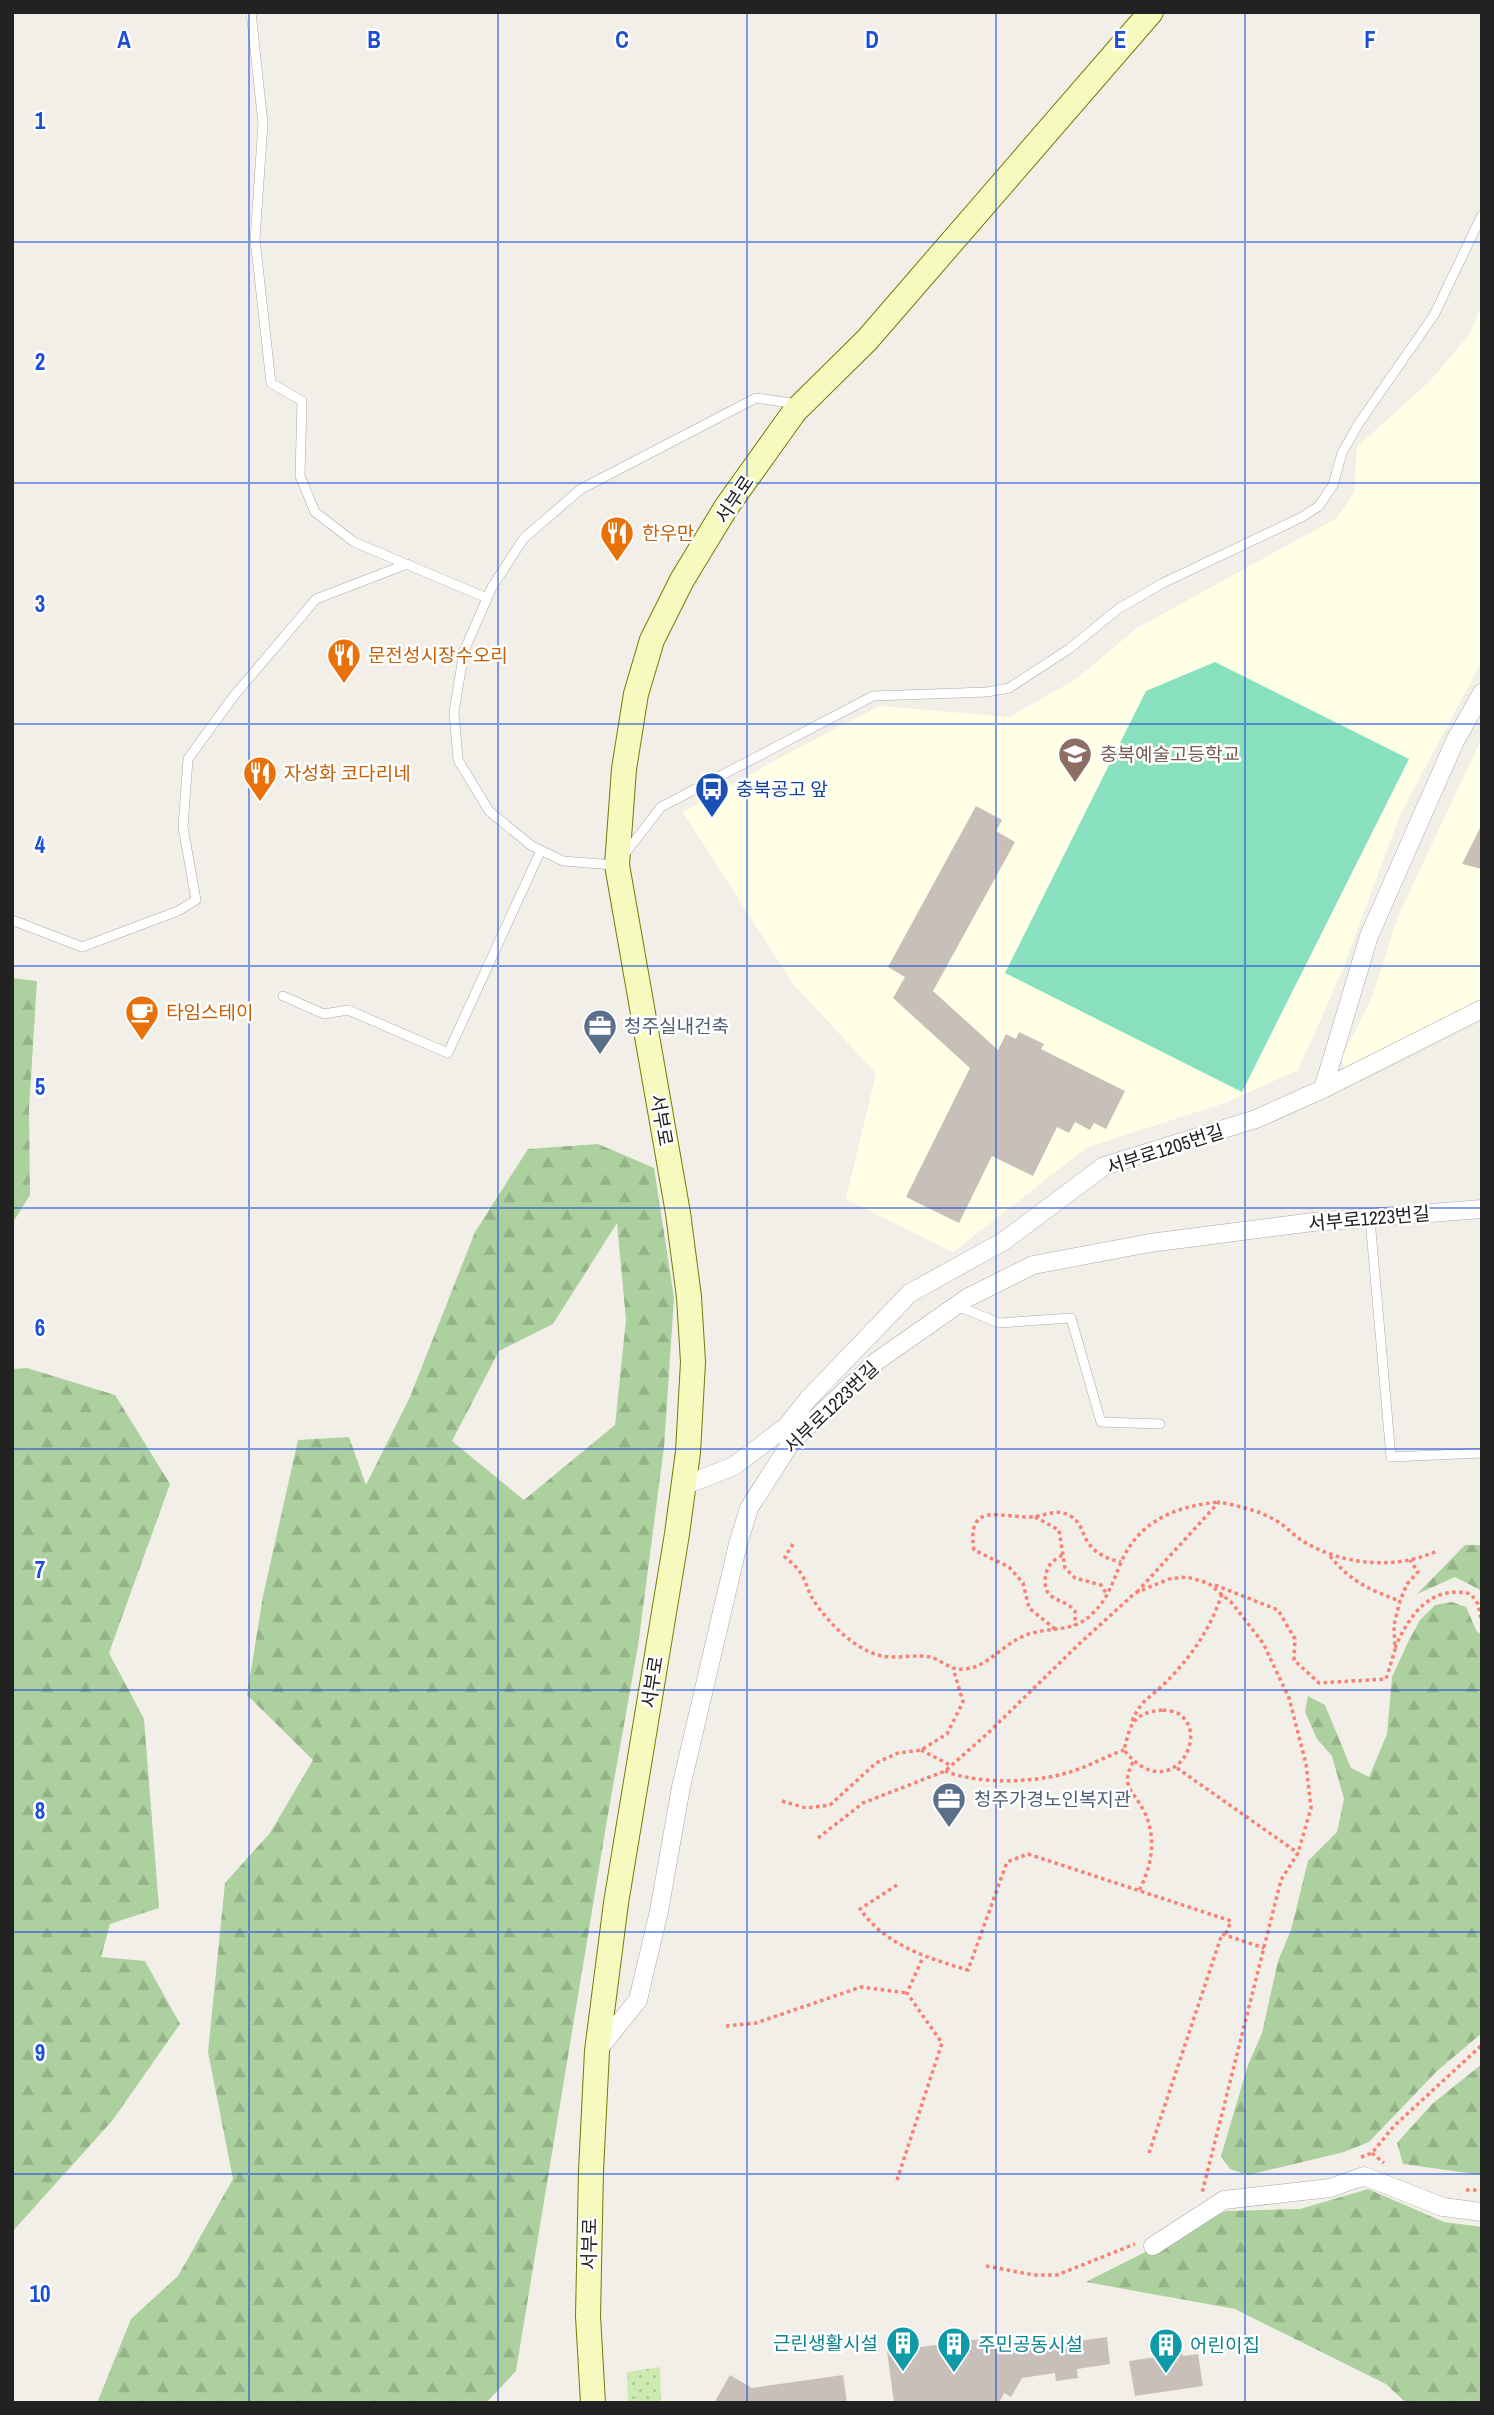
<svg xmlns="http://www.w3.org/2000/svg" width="1494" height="2415" font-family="'Archivo Narrow','Noto Sans KR',sans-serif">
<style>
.education{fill:#ffffe5}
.grass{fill:url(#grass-dots)}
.forest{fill:url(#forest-firs);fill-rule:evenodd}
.pitch{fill:#88e0be}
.building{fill:#c7bfb8}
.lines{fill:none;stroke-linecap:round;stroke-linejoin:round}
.lane-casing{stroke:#a9a9a9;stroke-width:10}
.street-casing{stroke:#a9a9a9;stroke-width:19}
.secondary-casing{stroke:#707d05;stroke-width:26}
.path{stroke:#fa8072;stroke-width:3.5;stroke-dasharray:3.5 3.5;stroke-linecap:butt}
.lane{stroke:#fff;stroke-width:9}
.street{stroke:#fff;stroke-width:18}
.secondary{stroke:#f7fabf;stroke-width:24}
.grid{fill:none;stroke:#1d4ed8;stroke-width:2;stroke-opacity:0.55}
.labels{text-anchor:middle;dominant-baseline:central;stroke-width:5;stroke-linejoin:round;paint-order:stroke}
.street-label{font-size:19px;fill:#222;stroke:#fff}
.food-label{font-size:19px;fill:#c56008;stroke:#fff;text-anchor:start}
.education-label{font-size:19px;fill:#785e54;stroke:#fff;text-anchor:start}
.transit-label{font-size:19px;fill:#164399;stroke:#fff;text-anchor:start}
.service-label{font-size:19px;fill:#4e5e75;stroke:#fff;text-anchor:start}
.culture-label{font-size:19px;fill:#0d838f;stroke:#fff;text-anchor:start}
.grid-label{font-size:23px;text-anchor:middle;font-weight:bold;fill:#1d4ed8;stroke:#fff;stroke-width:5;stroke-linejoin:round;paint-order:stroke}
</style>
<defs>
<pattern id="grass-dots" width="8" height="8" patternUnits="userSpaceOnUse" patternTransform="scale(1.75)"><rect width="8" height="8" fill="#cdebb0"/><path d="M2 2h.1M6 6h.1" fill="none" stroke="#b0c997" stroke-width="1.8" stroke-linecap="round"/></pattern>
<pattern id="forest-firs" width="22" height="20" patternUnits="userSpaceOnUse" patternTransform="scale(1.75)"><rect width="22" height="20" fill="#add19e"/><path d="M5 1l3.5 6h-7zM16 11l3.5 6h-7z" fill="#95b388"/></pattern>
</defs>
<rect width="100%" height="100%" fill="#f2efe9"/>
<path class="education" d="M1482,304v357l-82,154 -57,154 -45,101 -71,32 -141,46 -133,104 -107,-53 30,-126 -83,-89 -110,-172 100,-56 97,-50 129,11 66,-37 62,-52 200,-110 17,-25 3,-46 73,-66 40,-47z
M1482,738v261l-138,69 -2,-11 29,-57 28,-86z"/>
<path class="grass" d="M660,2367l1,36h-33l-1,-31z"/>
<path class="forest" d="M12,978l25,3 -8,128 1,86 -18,29z
M598,1144l56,24 20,130 -10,149 -26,199 -31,174 -91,551 -30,32h-389l34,-84 47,-43 55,-97 -25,-127 17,-169 45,-50 43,-73 -66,-65 16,-99 35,-156 51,-3 17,48 44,-88 65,-165 53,-83zM617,1223l9,97 -11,105 -91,75 -72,-59 47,-90 54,-27z
M27,1368l88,27 55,89 -61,169 35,66 15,189 -49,16 -9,33 44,4 35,63 -68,97 -100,111v-863z
M1465,1545h17v46l-27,-14 -38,17z
M1452,1602l14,5 11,25 5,2v399l-45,38 -68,71 -25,10 -96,23 -18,-6 -9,-13 27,-91 14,-32 16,-72 13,-31 17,-69 29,-29 7,-33 -12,-43 -15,-17 -12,-27 3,-16 17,9 26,63 18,9 18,-43 5,-57 16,-35 12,-22 15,-15z
M1482,2064v111l-79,-11 -6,-21 35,-39z
M1368,2189l76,33 38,5v176h-76l-20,-19 -151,-75 -149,-27 140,-71 74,-2z"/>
<path class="pitch" d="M1215,662l194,97 -167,333 -237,-119 141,-282z"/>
<path class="building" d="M976,806l26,14 -6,11 19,11 -82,149 65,59 8,-16 10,5 3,-7 25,12 -3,5 84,42 -19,38 -12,-6 -4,7 -15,-8 -6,11 -12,-6 -24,49 -41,-20 -33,67 -53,-26 64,-129 -77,-70 12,-21 -17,-10z
M1482,824v45l-20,-5z
M996,2337l20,13 91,-13 3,27 -33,5 1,9 -22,3 -1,-8 -33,5 -11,19 -7,-4 -5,10h-105l-8,-60 26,-3 1,8z
M1182,2353l1,3 15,-2 5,32 -68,10 -6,-35z
M730,2375l22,13 91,-13 4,28h-133z"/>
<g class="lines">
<g class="lane-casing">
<path id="lane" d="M251,12l12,112 -8,115 16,144 31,18 -2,75 15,36 39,30 133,56
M624,855l37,-48 212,-111 114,-4 22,-4 60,-39 49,-40 45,-26 139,-66 17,-11 14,-21 9,-32 17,-30 75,-108 48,-100
M614,865l-51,-4 -31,-15 -43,-35 -31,-51 -4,-48 10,-61 28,-64 32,-49 57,-49 175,-91 41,6
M12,920l70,27 96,-36 18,-11 -13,-73 5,-68 45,-62 83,-98 91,-35
M283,996l41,18 24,-4 100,43 93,-203
M1370,1219l21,238 91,-4
M958,1306l41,17 72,-5 30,104 59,2"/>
</g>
<g class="street-casing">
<path id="street" d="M1323,1089l46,-153 86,-195 27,-48
M683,1486l51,-20 53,-40 21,-27 102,-106 94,-52 100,-75 152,-47 67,-30 159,-80
M597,2051l41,-51 21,-89 22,-124 57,-243 11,-36 43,-67 85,-80 90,-63 66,-33 117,-22 163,-21 169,-13
M1153,2246l71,-46 106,-12 34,-12 79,31 39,5"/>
</g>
<g class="secondary-casing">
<path id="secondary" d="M593,2403l-5,-87 3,-145 6,-120 19,-148 61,-369 11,-82 5,-90 -4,-65 -11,-84 -61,-348 7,-96 12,-75 16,-54 30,-60 45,-74 68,-95 72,-71 284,-328"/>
</g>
<path class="path" d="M1035,1517l24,13 6,38 10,10 26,7 6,10
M793,1544l-8,13c5,5 11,9 15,15 5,6 7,16 11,24 14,24 43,54 71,60 15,3 35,-2 48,1 12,3 20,14 35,12 23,-2 38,-25 59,-33 24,-11 48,-1 69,-23 17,-16 21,-36 30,-55 19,-39 55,-52 96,-56
M1062,1555c-4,3 -10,6 -13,11 -5,8 -6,25 2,30 10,7 15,5 24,15v15
M1330,1556c21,26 40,34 70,45
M1215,1585l63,25 17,29 -1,21 25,23 67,-4 9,-29 -1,-25 6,-24 7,-17 11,-12 -8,-12
M1137,1592l82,-90c20,4 43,9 61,21 9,6 16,15 26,20 39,22 89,27 131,8
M1055,1629l-26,-21 -6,-25 -14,-16 -35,-17c-8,-50 27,-32 57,-33 16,-1 26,-10 41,0 11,8 10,18 17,27 8,11 20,15 32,18
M1395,1648c14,-33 36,-64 76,-54l7,10 4,19
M1163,1710c5,1 12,1 16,4 33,22 -10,93 -55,36 7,-28 9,-37 39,-40z
M1132,1721c10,-23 19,-23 35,-40 25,-25 45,-55 55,-88
M921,1750l29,15
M1133,1762c-13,25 0,28 11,49 13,27 8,54 -5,80
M1177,1768l121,85
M945,1771c32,13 84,12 118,3 21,-5 41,-17 61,-24
M782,1801l24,7 24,-3 46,-42 22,-10 23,-3 26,-16 16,-32 -10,-34
M818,1838l45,-35 82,-32 42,-37 91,-89 57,-52 34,-14 18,-2 21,6 24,20 31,40 26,55 17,66 5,44 -13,45 -17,27 -79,313
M897,1885l-37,24c25,36 67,49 108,61l39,-108 21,-8 203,67 -6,15
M726,2026l30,-3 105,-36 46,6
M1149,2153l73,-219 42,14
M1372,2153l12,10
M1361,2157l11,-4 22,-27 88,-81
M897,2180l45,-137 -35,-50 16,-36
M1466,2190h16
M986,2266l48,9h23l78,-31"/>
<use href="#lane" class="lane"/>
<use href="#street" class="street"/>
<use href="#secondary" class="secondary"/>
</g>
<path class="grid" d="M249,12v2391M498,12v2391M747,12v2391M996,12v2391M1245,12v2391M12,242h1470M12,483h1470M12,724h1470M12,966h1470M12,1208h1470M12,1449h1470M12,1690h1470M12,1932h1470M12,2174h1470"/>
<defs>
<g id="restaurant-pin" transform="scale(1.75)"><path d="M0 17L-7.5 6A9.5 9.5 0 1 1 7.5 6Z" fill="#e8710a" stroke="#fff"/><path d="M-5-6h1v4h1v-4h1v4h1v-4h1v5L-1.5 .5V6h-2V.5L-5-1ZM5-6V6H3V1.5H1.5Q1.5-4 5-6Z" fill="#fff"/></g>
<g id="school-pin" transform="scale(1.75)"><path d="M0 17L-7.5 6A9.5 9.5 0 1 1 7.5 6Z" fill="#8d6e63" stroke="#fff"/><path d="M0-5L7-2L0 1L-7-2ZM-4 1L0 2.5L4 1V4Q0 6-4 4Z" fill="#fff"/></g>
<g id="bus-pin" transform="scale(1.75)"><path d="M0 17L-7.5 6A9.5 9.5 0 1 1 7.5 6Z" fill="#1a4fb4" stroke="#fff"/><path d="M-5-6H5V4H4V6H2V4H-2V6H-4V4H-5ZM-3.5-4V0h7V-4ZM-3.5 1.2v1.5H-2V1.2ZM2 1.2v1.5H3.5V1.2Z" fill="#fff"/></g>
<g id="cafe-pin" transform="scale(1.75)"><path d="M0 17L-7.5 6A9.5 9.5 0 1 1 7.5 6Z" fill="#e8710a" stroke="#fff"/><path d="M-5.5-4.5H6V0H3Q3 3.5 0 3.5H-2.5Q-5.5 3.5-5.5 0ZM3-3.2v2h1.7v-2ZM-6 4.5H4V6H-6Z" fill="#fff"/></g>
<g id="office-pin" transform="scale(1.75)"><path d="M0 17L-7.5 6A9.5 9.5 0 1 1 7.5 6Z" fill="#5c6f8a" stroke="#fff"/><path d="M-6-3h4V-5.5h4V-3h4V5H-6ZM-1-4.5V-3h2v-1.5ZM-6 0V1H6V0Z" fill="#fff"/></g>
<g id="building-pin" transform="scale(1.75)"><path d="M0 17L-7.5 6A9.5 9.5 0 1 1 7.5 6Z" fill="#0f9aa8" stroke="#fff"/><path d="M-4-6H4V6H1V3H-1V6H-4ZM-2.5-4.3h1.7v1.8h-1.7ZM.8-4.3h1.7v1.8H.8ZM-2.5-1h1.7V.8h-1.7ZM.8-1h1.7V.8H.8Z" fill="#fff"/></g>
</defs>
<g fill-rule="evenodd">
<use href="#restaurant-pin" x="617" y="533"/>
<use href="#restaurant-pin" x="344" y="655"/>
<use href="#school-pin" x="1075" y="754"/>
<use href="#restaurant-pin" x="260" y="773"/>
<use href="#bus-pin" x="712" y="789"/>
<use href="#cafe-pin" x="142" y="1012"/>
<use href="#office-pin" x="600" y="1026"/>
<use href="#office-pin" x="949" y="1799"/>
<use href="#building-pin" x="903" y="2343"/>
<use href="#building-pin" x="954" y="2344"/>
<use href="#building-pin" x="1166" y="2345"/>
</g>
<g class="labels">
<g class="street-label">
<text transform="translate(734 499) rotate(-56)">서부로</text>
<text transform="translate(662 1120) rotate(80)">서부로</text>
<text transform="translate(1165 1149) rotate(-18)">서부로1205번길</text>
<text transform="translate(1369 1218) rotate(-5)">서부로1223번길</text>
<text transform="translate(831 1407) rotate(-44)">서부로1223번길</text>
<text transform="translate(652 1682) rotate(-81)">서부로</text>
<text transform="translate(589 2244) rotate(-89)">서부로</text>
</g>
<g class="food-label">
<text x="642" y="533">한우만</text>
<text x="368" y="655">문전성시장수오리</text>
<text x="284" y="773">자성화 코다리네</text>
<text x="166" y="1012">타임스테이</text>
</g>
<g class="education-label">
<text x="1100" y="754">충북예술고등학교</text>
</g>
<g class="transit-label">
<text x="736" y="789">충북공고 앞</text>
</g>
<g class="service-label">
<text x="624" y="1026">청주실내건축</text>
<text x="974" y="1799">청주가경노인복지관</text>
</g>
<g class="culture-label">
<text x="878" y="2343" text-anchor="end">근린생활시설</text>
<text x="978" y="2344">주민공동시설</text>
<text x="1190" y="2345">어린이집</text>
</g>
</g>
<g class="grid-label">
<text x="124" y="48">A</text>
<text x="374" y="48">B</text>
<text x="622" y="48">C</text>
<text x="872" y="48">D</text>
<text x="1120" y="48">E</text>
<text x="1370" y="48">F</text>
<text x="40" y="129">1</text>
<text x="40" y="370">2</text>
<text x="40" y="612">3</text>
<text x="40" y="853">4</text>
<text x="40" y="1095">5</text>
<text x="40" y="1336">6</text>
<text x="40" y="1578">7</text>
<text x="40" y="1819">8</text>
<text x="40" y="2061">9</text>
<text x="40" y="2302">10</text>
</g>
<rect width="1494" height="2415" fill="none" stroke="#222222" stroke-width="28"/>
</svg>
